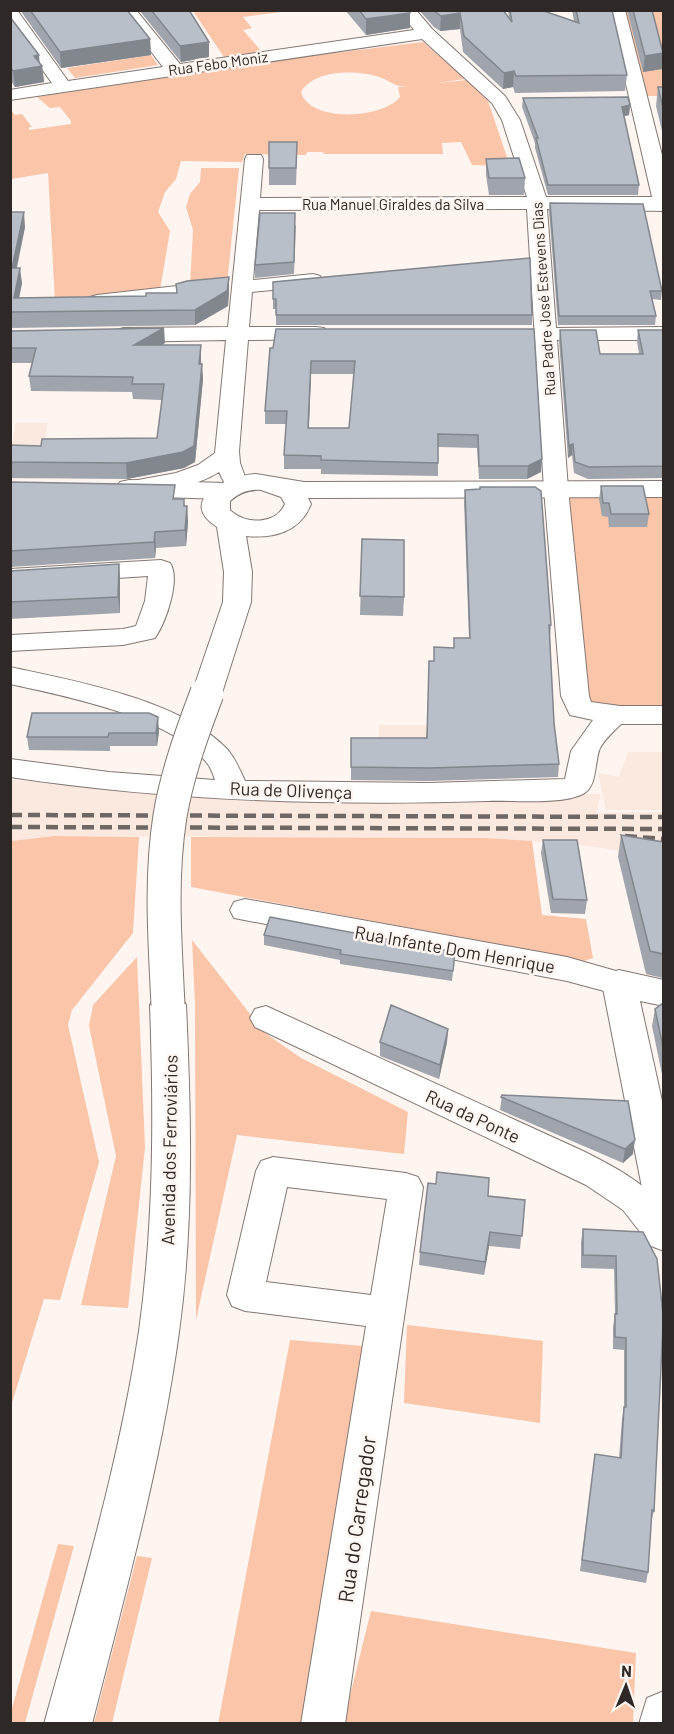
<svg xmlns="http://www.w3.org/2000/svg" width="674" height="1734" font-family="Barlow,sans-serif">
<style>
.built{fill:#fbe8de}
.green{fill:#fac5a9}
.lines{fill:none;stroke-linecap:round;stroke-linejoin:round}
.minor-casing{stroke:#837873;stroke-width:2}
.tertiary-casing{stroke:#837873;stroke-width:2}
.secondary-casing{stroke:#837873;stroke-width:2}
.primary-casing{stroke:#837873;stroke-width:2}
.minor{fill:#fff;fill-rule:evenodd}
.tertiary{fill:#fff;fill-rule:evenodd}
.secondary{fill:#fff;fill-rule:evenodd}
.primary{fill:#fff;fill-rule:evenodd}
.rail{stroke:#6e6764;stroke-width:4.5;stroke-dasharray:12 6;stroke-linecap:butt}
.primary-bridge-casing{stroke:#837873;stroke-width:35;stroke-linecap:butt}
.primary-bridge{stroke:#fff;stroke-width:33}
.wall{fill:#9fa4ad;fill-rule:evenodd}
.shaded-wall{fill:#82868d}
.building{fill:#b9bfc9;stroke:#82868d;stroke-width:1.5;fill-rule:evenodd}
.labels{text-anchor:middle;dominant-baseline:central;stroke-width:5;stroke-linejoin:round;paint-order:stroke}
.far-street-label{font-size:15px;fill:#2e2927;stroke:#fff5f0}
.street-label{font-size:18px;fill:#2e2927;stroke:#fff5f0}
.near-street-label{font-size:21px;fill:#2e2927;stroke:#fff5f0}
</style>
<rect width="100%" height="100%" fill="#fff5f0"/>
<path class="built" d="M16,423h32l-10,56h-27v-30z
M379,725h48l125,4 -174,17z
M628,752h35v58h-57l-8,-37 21,4z
M11,780l242,14 145,3 203,-3 -5,19 67,-1v166l-15,-3 -31,-125 -45,-6 -87,-6 -431,-2 -43,5z"/>
<path class="green" d="M193,11h96l-46,6 9,11 -9,2 19,22 -38,5z
M624,11h39v85h-19z
M423,42l43,37c-21,2 -45,8 -66,7 -6,-1 -14,-7 -21,-9 -23,-7 -64,-8 -78,15 8,31 82,27 99,5l-2,-10 69,-7 21,21 22,65 -38,-1 -11,-23 -19,1 1,11h-119l-1,-2h-16l-1,3 -61,-1 -3,8 -61,-1 -5,18 -11,13 -7,20 12,19 -10,59 -105,11 -7,-128 -37,6 -1,-70 5,6 7,-1 10,13h-3v3l42,-6v-3l-11,-14 -10,1 -13,-11 209,-33z
M151,55l7,10 -83,13 -8,-10z
M201,168h38l-12,116 -37,2 3,-56 -7,-23 4,-13 10,-12z
M581,496l82,1v211h-56l-18,-6 -20,-198 1,-6z
M54,836l85,1 -6,96 -61,77 -4,15 31,137 -39,138 -16,-1 -33,107v-565z
M191,837l294,1 47,3 10,74 44,4 7,39 -9,3 -393,-74z
M192,940l73,93 36,25 107,54 -4,42 -167,-19 -41,185 -1,-317z
M137,957l8,190 -17,161 -47,-3 35,-149 -27,-130 4,-21z
M407,1325l136,16 -3,82 -136,-20z
M290,1340l74,6 -58,377 -88,1z
M58,1544l16,2 -49,177h-14v-11z
M137,1556l15,2 -40,165h-18z
M371,1611l265,42 -3,70 -290,1z"/>
<g class="lines">
<g class="minor-casing">
<path id="minor" d="M10,10h7l51,71 95,-14 -44,-57h17l44,54 234,-34 -15,-20h17l16,19 73,67 15,24 26,77h106l-43,-187h16l39,153v48l-117,-2 9,119 108,-1v13h-107l11,149 21,207 2,6 29,4h44v18h-43c-7,7 -16,15 -21,24 -6,14 -2,38 -17,46 -22,11 -70,6 -95,7 -160,5 -319,0 -478,-24v-18l99,13 106,8c-2,-6 -4,-12 -8,-17 -35,-46 -142,-67 -197,-79v-17c65,14 171,33 217,82 8,9 13,21 18,32l183,2 137,-4 6,-28 22,-31 -23,-5 -9,-19 -17,-207 -17,-280 -268,1 -6,70 60,-6 7,2 3,4 -3,4 -7,2 -61,6 -3,35h67l8,1 3,5 -3,5 -8,1 -68,1 -9,111 1,12 8,22 -4,5 -8,2 -8,-2 -9,-18c-20,13 -68,26 -92,20l-3,-5 3,-5 49,-9 22,-8 17,-12 11,-113 -102,2 -8,-2 -3,-5 3,-5 8,-2 104,-1 17,-168 2,-4h14l2,4 -3,39 267,-1 -25,-77 -10,-17 -70,-64 -412,61v-10l42,-7 -42,-58z
M177,286l7,2 4,4 -4,4 -87,11 -7,-2 -4,-4 4,-4 7,-2z
M161,560l9,3c11,16 -4,59 -15,75l-32,7 -113,6v-16l113,-6 13,-3 9,-25 3,-25 -138,9v-16z
M245,899l322,58 63,18 5,8 -5,8 -11,4 -52,-14 -333,-63 -4,-8 4,-8z
M266,1006l317,145c30,15 59,30 81,56v44l-13,-5 -28,-36 -37,-25 -331,-158 -5,-9 5,-9z
M273,1157l133,16 12,4 5,10 -78,537h-44l65,-398 -121,-15 -13,-5 -5,-11 29,-124 5,-10zM287,1187l100,12 -16,96 -105,-13z"/>
</g>
<g class="tertiary-casing">
<path id="tertiary" d="M619,970l45,10v26l-24,-5 24,109v109l-14,-5 -5,-11 -43,-220 5,-9z
M664,1691v33h-25l8,-26z"/>
</g>
<g class="secondary-casing">
<path id="secondary" d="M129,480l95,3 9,2 4,6 -4,6 -9,2 -95,-3 -9,-2 -4,-6 4,-6z"/>
</g>
<g class="primary-casing">
<path id="primary" d="M256,474l48,8 360,-1v16l-356,1 3,6c-10,27 -37,35 -65,32l6,36 -1,30 -29,91 -4,7 -11,2 -11,-2 -4,-7 31,-91 1,-30 -7,-45c-42,-27 12,-52 39,-53zM261,490l20,7 4,7c-9,21 -40,21 -55,6v-9c9,-8 18,-12 31,-11z
M168,992l13,4 5,9c5,109 8,219 -7,327 -18,133 -54,262 -87,392h-48c36,-130 75,-260 95,-393 15,-108 15,-217 11,-326l5,-9z"/>
</g>
<use href="#minor" class="minor"/>
<use href="#tertiary" class="tertiary"/>
<use href="#secondary" class="secondary"/>
<use href="#primary" class="primary"/>
<path class="rail" d="M10,815l654,2
M10,827l654,2
M625,836l39,3"/>
<g class="primary-bridge-casing">
<path id="primary-bridge" d="M168,1005c-3,-63 -8,-126 2,-189 7,-42 22,-83 37,-123"/>
</g>
<use href="#primary-bridge" class="primary-bridge"/>
</g>
<path class="wall" d="M20,10h107l23,29 1,16 -90,13z
M139,10h50l20,32v15l-28,5z
M345,10h64l1,3v15l-44,7z
M419,10h84l6,8 -1,-8h33l33,11 -2,-11h40l15,65 -2,16 -110,2 -2,-6 -10,2 -40,-37 -3,-23 -20,2 -6,-4z
M627,10h25l10,59 -19,3z
M10,17l29,38v7l3,4 2,16 -29,5 -5,-7z
M658,87h5v48l-7,-29z
M523,98l107,7 -1,10 -5,1 15,69 -1,10h-90l-13,-47v-5l-13,-36z
M297,158l-1,27h-27v-17z
M486,159l39,19 -1,17h-35l-3,-20z
M550,203l112,88 -1,9 -9,-1 4,17 -1,9h-97l-9,-114z
M10,212l15,15 -8,41 5,15 -3,15 127,-2 83,-4 -1,14 -33,19 -185,3z
M296,225l-2,49 -39,4v-13z
M273,299l259,16v10h-256v-16h-3z
M534,329l7,143 -14,7h-48l-2,-31 -39,-1v29l-117,-2v-5h-37v-14l2,-31h-21v-13l5,-63zM311,374h43l-5,54h-40z
M560,330l40,24h39l-2,-13 1,-11h25v148l-75,1 -14,-6 -2,-18 -4,3 -9,-117z
M10,331l155,12 -3,2 39,15 2,19 -8,83 -11,6 -57,11 -117,-1v-33l31,1 116,-8 5,-38 -29,-1 -1,-7 -101,-1 -2,-15 3,-13h-22z
M10,482l165,17 9,7h3l1,16 -2,24 -30,2 -1,10 -145,9z
M601,486l48,28 -2,13h-38l-1,-10 -6,-1 -3,-17z
M465,490l86,135 -1,12 4,86 5,41 -1,13 -130,4 -77,-1v-42h75l7,-77 21,-13v-10h15l-5,-136z
M362,539l42,58 -1,19 -43,-1z
M119,564l1,16v33l-110,6v-48z
M159,731l-2,15h-47v5l-81,-1 -2,-13z
M621,835l42,7v136l-17,-4 -28,-117z
M543,840l44,60 -2,14 -34,-1 -10,-60z
M264,935l190,27 -2,19 -112,-17v-4l-76,-15z
M663,1003v76l-11,-53 3,-17z
M448,1029l-1,13 -8,37 -59,-23v-14z
M502,1095l126,6 5,53 -10,9 -123,-53z
M488,1196l37,4 -5,49 -31,-3 -5,29 -65,-10 1,-13z
M583,1229l60,3 11,279 -3,11 -3,50 -2,11 -66,-12 15,-117 24,4 3,-39 2,-11v-58l-11,-1v-22l2,-13 -1,-45 -33,-1v-26z"/>
<path class="shaded-wall" d="M410,13v15l-44,7v-16z
M460,13v16l-20,2 1,-15z
M150,39l1,16 -90,13 -1,-16z
M209,42v15l-28,5 -1,-16z
M663,53l-1,16 -19,3 2,-16z
M39,55l1,12 2,-1 2,16 -29,5 -2,-16 21,-15z
M514,71l-1,16 -10,2 1,-16z
M630,105l-1,10 -8,2 1,-10z
M24,212l1,15 -12,57 -1,-16z
M20,268l2,15 -6,30 -2,-15z
M229,277v15l-1,14 -33,19v-15z
M164,328l1,15 -30,18 -1,-16z
M201,345v15l-1,19 -1,-15z
M311,361v13l-3,67v-13z
M202,364l1,15 -8,83 -11,6 -57,11 -1,-16 68,-17z
M573,444l-1,11 -4,3 1,-12z
M542,459l-1,13 -14,7 1,-13z
M187,506l1,16 -2,24 -1,-16z
M155,532l1,16 -1,10 -1,-16z
M119,564l1,16v33l-2,-16z
M158,717l1,14 -2,15 -1,-13z
M448,1029l-1,13 -8,37 1,-14z
M635,1140l-2,14 -10,9 2,-14z
M490,1232l-1,14 -5,29 1,-13z"/>
<path class="building" d="M30,10h97l23,29 -90,13z
M151,10h38l20,32 -29,4z
M359,10h50l1,3 -44,6z
M433,10h70l9,12 -2,-12h31l38,13 -3,-13h36l15,65 -111,1 -2,-5 -10,2 -40,-37 -4,-23 -19,3z
M633,10h19l11,43 -18,3z
M10,17l29,38 -5,1 8,10 -29,5 -3,-4z
M658,87h5v21z
M628,97l2,8 -8,2 17,78h-91l-12,-47h2l-15,-40z
M269,142h28l-1,26h-27z
M519,158l6,20h-36l-3,-19z
M550,203l93,1 19,87h-12l6,25h-97z
M10,212h14l-12,56h8l-6,30 132,-2v-3h31l-1,-9 11,-3 42,-4 -2,14 -32,19 -185,2z
M260,213h35l-1,49 -39,3z
M530,258l2,57h-256v-16h-3v-17z
M164,328l-30,17h67l-2,19h3l-8,82 -11,6 -57,11 -116,-1v-17l31,1 1,-7 115,-1 7,-54h-32l1,-7 -104,-1 7,-28h-26v-17z
M276,329h258l8,130 -14,7h-49l-1,-31 -40,-1v29l-117,-3v-4l-37,-1 3,-44h-22l5,-63h3zM311,361h44l-6,67h-41z
M560,330h36l4,24h43l-5,-24h25v136l-74,1 -14,-5 -2,-18 -4,2z
M10,482l165,3 -2,14h11v7h3l-2,24 -30,2 -1,10 -144,9z
M601,486h42l6,28h-38l-2,-11h-6z
M480,487h55l6,4 10,134h-2l5,98 5,41 -130,4 -78,-1v-29h76l2,-77h5v-14l20,1v-10h16l-5,-148 15,-1z
M362,539l42,1v57l-44,-1z
M119,564l-1,33 -108,5v-31z
M32,713h117l9,4 -2,16h-47l-1,4h-81z
M621,835l42,7v112l-13,-3z
M543,840h34l10,60 -34,-1z
M270,917l185,35 -2,19 -113,-17 1,-4 -77,-15z
M663,1003v44l-8,-38z
M391,1005l57,24 -8,36 -60,-23z
M502,1095l126,6 7,39 -10,9 -124,-52z
M437,1172l52,6 -1,18 37,4 -3,36 -32,-4 -5,30 -65,-10 8,-69 8,1z
M583,1229l60,3 14,27 6,55v12l-9,185 -2,-1 -4,62 -66,-12 13,-106 26,4 3,-51h2v-69l-11,-1v-23h2l-1,-58 -33,-1z"/>
<g class="labels">
<g class="far-street-label">
<text transform="translate(218 63) rotate(-8)">Rua Febo Moniz</text>
<text x="393" y="204">Rua Manuel Giraldes da Silva</text>
<text transform="translate(543 299) rotate(-94)">Rua Padre José Estevens Dias</text>
</g>
<g class="street-label">
<text transform="translate(291 790) rotate(2)">Rua de Olivença</text>
<text transform="translate(455 949) rotate(10)">Rua Infante Dom Henrique</text>
<text transform="translate(473 1116) rotate(25)">Rua da Ponte</text>
<text transform="translate(169 1150) rotate(-89)">Avenida dos Ferroviários</text>
</g>
<g class="near-street-label">
<text transform="translate(356 1519) rotate(-82)">Rua do Carregador</text>
</g>
</g>
<rect width="674" height="1734" fill="none" stroke="#2e2927" stroke-width="24"/>
<g transform="translate(626 1686) rotate(2)" stroke="#fff5f0" stroke-width="4.5" paint-order="stroke">
<path d="M0-4.5L10 22L0 15L-10 22Z" fill="#2e2927"/>
<text y="-9" font-size="16" font-weight="bold" text-anchor="middle" fill="#2e2927">N</text>
</g>
</svg>
